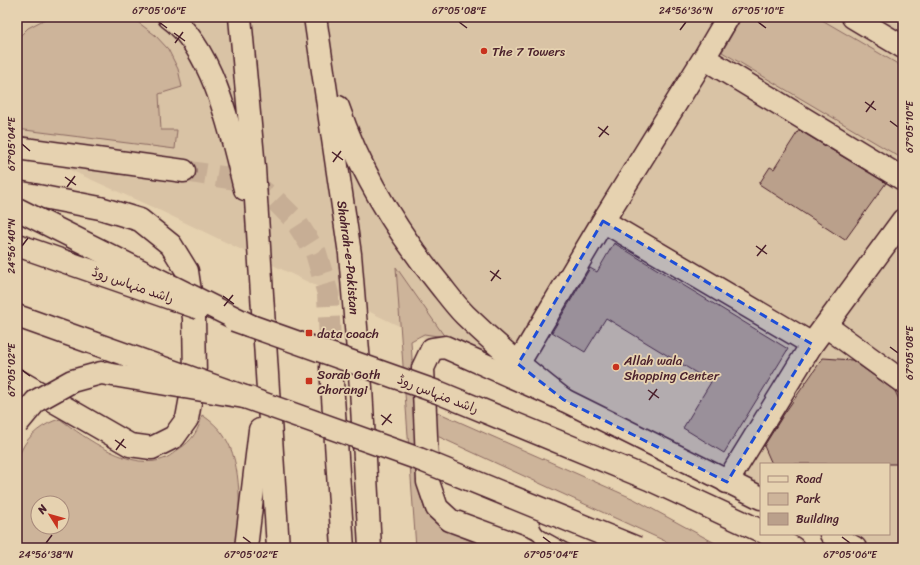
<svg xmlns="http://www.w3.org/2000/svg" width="920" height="565" font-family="Sriracha,'Playpen Sans Arabic',sans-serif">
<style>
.built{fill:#d9c3a5}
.green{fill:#cdb49a;stroke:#8c6a62;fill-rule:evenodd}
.building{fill:#baa08b;stroke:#4a1f2b}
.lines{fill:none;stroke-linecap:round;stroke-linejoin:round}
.highway-tunnel{stroke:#c7ae95;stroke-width:22;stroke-dasharray:22 11;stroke-linecap:butt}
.minor-casing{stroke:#4a1f2b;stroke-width:25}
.major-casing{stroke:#4a1f2b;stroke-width:25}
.highway-casing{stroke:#4a1f2b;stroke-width:25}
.minor{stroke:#e6d2b0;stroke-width:22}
.major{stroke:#e6d2b0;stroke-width:22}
.highway{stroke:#e6d2b0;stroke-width:22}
.major-bridge-casing{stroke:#4a1f2b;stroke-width:25;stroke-linecap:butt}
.highway-bridge-casing{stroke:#4a1f2b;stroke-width:25;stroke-linecap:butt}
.major-bridge{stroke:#e6d2b0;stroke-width:22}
.highway-bridge{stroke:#e6d2b0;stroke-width:22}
.marked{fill:#1d4ed8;fill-opacity:0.2;stroke:#1d4ed8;stroke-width:3;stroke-dasharray:8 5;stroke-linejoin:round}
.ticks{fill:none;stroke:#4a1f2b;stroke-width:1.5}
.poi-dot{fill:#c8321e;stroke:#e6d2b0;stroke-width:1.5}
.labels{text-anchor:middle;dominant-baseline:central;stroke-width:3.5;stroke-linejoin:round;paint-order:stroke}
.poi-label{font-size:13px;fill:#4a1f2b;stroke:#e6d2b0;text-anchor:start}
.street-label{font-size:13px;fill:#4a1f2b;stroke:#e6d2b0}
.neatline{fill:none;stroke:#4a1f2b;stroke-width:1.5}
.ticks-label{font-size:10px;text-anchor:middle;fill:#4a1f2b}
</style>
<rect width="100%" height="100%" fill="#e6d2b0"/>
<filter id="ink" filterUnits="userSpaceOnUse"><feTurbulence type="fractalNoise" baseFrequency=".025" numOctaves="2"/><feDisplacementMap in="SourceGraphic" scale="8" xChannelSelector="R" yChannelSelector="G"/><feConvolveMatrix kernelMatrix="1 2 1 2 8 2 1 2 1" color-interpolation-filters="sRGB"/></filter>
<g filter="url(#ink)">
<path class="built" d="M17,17h886v531h-45l-29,-14h60v-70h-128v37l-598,-289 -146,-66z"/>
<path class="green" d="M49,17h82l24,18 13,14 10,20 4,18 -23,7 2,36h16l-2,19 -158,-20v-90l11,-11z
M742,17h75l86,50v92l-181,-107z
M396,267l49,70 -21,-3 -13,7 9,154 6,18 14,14 46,21h-70z
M437,412l197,87 90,49h-44l-245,-113z
M202,415c8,5 17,13 22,21 19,26 16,81 13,112h-217l-3,-8c0,-23 -5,-69 4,-89 7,-16 23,-28 39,-32 25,19 73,54 106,39 4,-2 9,-6 13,-9 13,-8 20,-19 23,-34zM38,503h24v24h-24z"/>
<path class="building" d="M799,130l87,53 -41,57 -86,-56 11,-17 4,2z
M614,243l174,106 -64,104 -41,-25 28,-46 -105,-64 -21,34 -33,-20 38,-64 7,4z
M823,358l29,2 43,31 8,17v56h-131l-8,-18 20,-32z"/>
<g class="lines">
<path class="highway-tunnel" d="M184,171l64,10 26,18 21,21 21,33 12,41 3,73"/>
<g class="minor-casing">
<path id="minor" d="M728,17l-24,41 199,121
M853,17l50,30
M704,58l-101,163 209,123
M826,326l77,56
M518,364l85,-143
M727,482l85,-138 91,-124"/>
</g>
<g class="major-casing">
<path id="major" d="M17,192l83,16 40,12 31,25 16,26 7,47 1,57 -8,44 -13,18 -22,11 -22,-3 -113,-65
M767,534l26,14
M831,534l24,14
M526,548l-76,-28 -13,-12 -9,-26 -5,-114 9,-19 13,-2 119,53 197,98"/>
</g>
<g class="highway-casing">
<g id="highway">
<path d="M169,17c46,33 63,120 76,172"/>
<path d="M240,17l14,151 24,380"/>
<path id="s1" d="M315,17l35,237 11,134 9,160"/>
<path d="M338,107c22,65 59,125 102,178 8,10 16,21 25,30 32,31 64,58 99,85"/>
<path d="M17,148l167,23"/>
<path d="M331,367l12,181"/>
<path d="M551,521l29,16 14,11"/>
<path d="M246,548l14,-118"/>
</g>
</g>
<use href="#minor" class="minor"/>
<use href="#major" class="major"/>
<use href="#highway" class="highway"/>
<g class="major-bridge-casing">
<path id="major-bridge" d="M17,245l182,63
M17,316l402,143 218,89
M234,320l206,73 209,86 112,52"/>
</g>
<g class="highway-bridge-casing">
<path id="highway-bridge" d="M17,209l234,117
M17,424l19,-23 36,-20 29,-8 149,25"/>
</g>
<use href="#major-bridge" class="major-bridge"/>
<use href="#highway-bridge" class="highway-bridge"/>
</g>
</g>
<path class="marked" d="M603,221l209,123 -85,138 -163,-82 -46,-36z"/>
<path class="ticks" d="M159,22l8,6M459,22l8,6M758,22l8,6M680,30l6,-8M174,33l11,8M175,43l8,-11M865,102l11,8M866,112l8,-11M890,121l8,6M598,127l11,8M599,137l9,-11M22,144l8,7M332,152l11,8M333,162l8,-11M65,177l11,8M67,187l8,-11M22,246l6,-8M756,246l11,8M757,256l9,-11M490,271l11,8M491,281l8,-11M223,296l11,8M224,306l9,-11M890,347l8,6M22,370l8,6M648,390l11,8M649,400l8,-11M381,415l11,8M382,425l9,-11M115,440l11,8M116,450l8,-11M243,537l8,6M543,537l8,6M842,537l8,6M46,543l6,-8"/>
<g class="poi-dot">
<circle cx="484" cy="51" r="4"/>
<rect x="305" y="329" width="8" height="8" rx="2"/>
<circle cx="616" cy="367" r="4"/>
<rect x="305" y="377" width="8" height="8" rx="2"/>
</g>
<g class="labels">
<g class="poi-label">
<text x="492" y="51">The 7 Towers</text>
<text x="317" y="333">data coach</text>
<text x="624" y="360">Allah wala<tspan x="624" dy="15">Shopping Center</tspan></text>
<text x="317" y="374">Sorab Goth<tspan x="317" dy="15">Chorangi</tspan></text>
</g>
<g class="street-label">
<text stroke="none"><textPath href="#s1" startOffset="243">Shahrah-e-Pakistan</textPath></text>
<text transform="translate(133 285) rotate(19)">راشد منہاس روڈ</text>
<text transform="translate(438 394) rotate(21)">راشد منہاس روڈ</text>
</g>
</g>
<rect width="920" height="565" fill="none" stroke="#e6d2b0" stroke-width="44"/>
<rect x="760" y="463" width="130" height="72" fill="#e6d2b0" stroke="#a88a7b"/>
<rect x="768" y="476" width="20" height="6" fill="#e6d2b0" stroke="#a88a7b"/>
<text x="796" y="483" font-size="12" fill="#4a1f2b">Road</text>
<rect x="768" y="493" width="20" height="12" fill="#cdb49a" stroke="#a88a7b"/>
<text x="796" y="503" font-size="12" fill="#4a1f2b">Park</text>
<rect x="768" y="513" width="20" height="12" fill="#baa08b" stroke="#a88a7b"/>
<text x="796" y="523" font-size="12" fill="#4a1f2b">Building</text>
<g transform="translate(50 515) rotate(307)"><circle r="19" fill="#e6d2b0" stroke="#a88a7b"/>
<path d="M0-3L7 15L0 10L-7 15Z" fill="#c8321e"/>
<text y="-6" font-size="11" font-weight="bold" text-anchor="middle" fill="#4a1f2b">N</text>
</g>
<rect x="22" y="22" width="876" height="521" class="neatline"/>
<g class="ticks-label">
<text x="159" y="14">67°05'06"E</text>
<text x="459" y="14">67°05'08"E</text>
<text x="686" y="14">24°56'36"N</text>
<text x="758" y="14">67°05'10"E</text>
<text transform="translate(909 127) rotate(-90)" y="4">67°05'10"E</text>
<text transform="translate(11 144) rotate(-90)" y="4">67°05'04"E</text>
<text transform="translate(11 246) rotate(-90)" y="4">24°56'40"N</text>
<text transform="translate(909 353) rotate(-90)" y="4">67°05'08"E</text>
<text transform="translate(11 370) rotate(-90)" y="4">67°05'02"E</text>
<text x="46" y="558">24°56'38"N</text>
<text x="251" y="558">67°05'02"E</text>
<text x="551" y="558">67°05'04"E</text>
<text x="850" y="558">67°05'06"E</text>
</g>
</svg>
